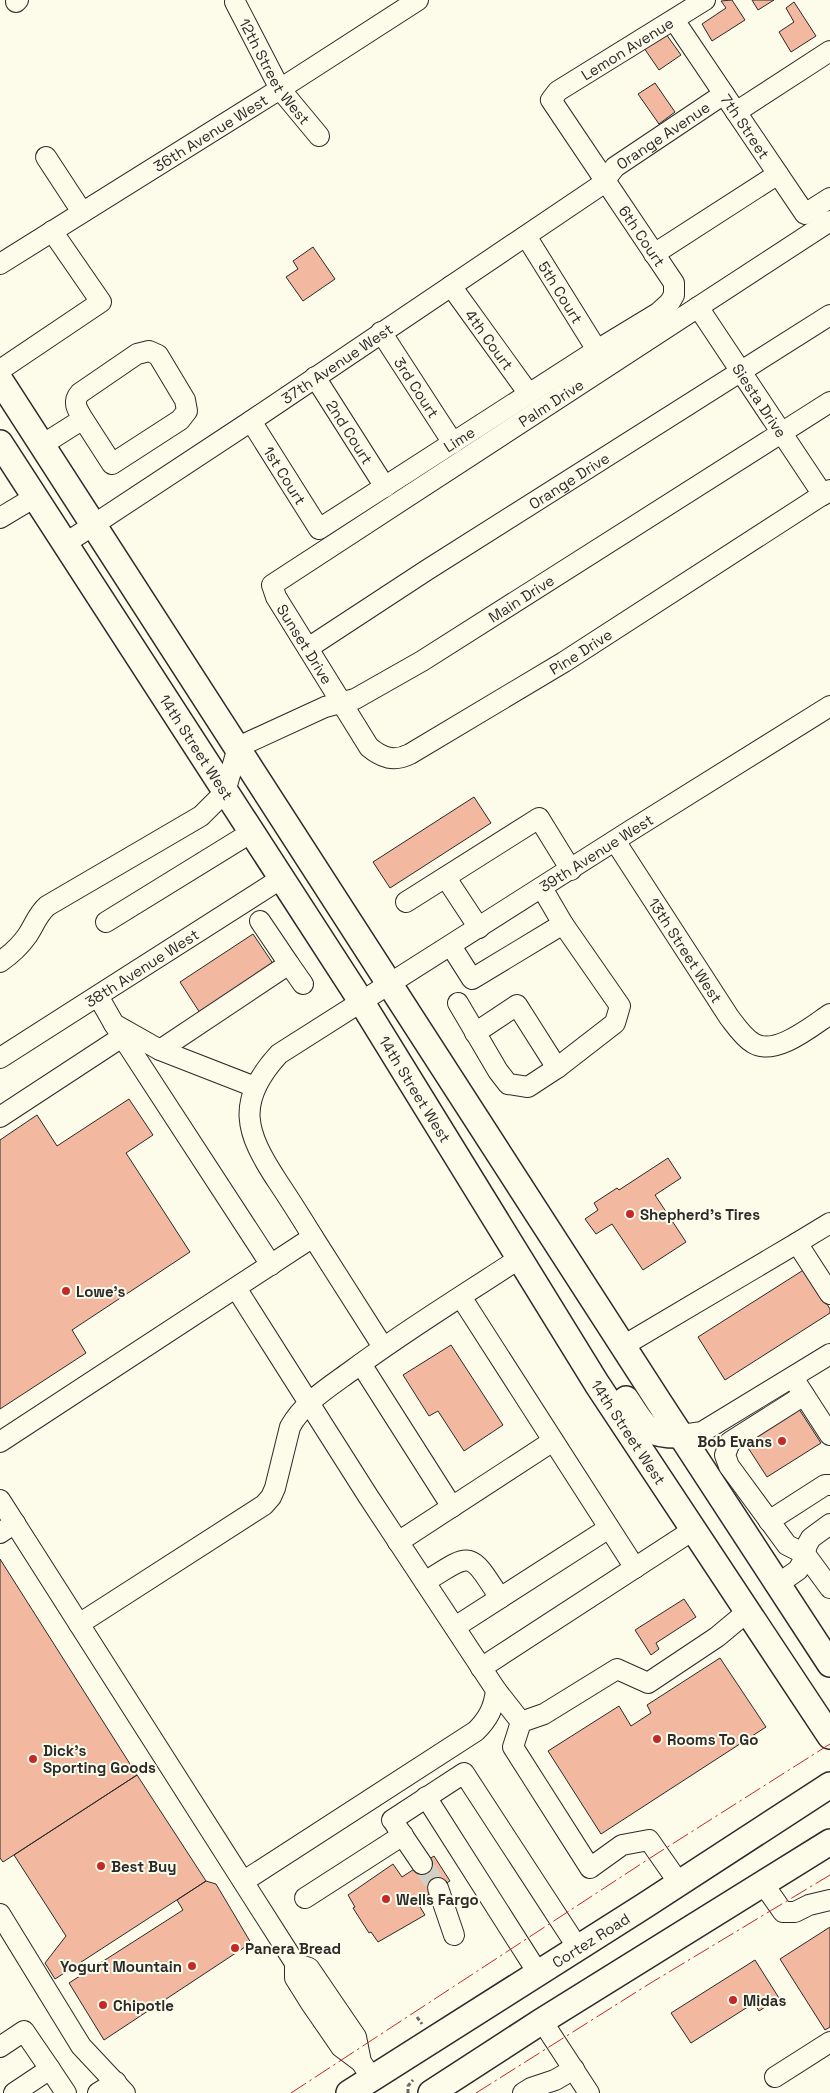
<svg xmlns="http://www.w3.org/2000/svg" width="830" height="2093" font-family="'Space Grotesk',sans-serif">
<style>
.building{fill:#f2b8a0;stroke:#2b2b2b}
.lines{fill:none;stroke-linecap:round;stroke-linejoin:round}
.minor-tunnel{stroke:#d3d1c4;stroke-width:20;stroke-dasharray:20 10;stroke-linecap:butt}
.minor-casing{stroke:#2b2b2b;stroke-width:22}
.major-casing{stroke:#2b2b2b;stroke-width:28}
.path{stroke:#6a6964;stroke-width:3;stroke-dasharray:4 2.5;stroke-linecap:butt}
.minor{stroke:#fdfbea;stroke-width:20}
.major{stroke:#fdfbea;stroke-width:25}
.power{stroke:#c62828;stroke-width:1;stroke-dasharray:18 4 2.5 4;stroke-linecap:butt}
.poi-dot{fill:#c62828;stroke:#fdfbea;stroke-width:2}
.labels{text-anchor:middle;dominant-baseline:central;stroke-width:4;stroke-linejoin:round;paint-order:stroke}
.street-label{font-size:15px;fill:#2b2b2b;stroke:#fdfbea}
.poi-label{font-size:15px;font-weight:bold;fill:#2b2b2b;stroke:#fdfbea;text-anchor:start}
</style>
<rect width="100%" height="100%" fill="#fdfbea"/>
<path class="building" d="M732,0l13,20 -33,21 -10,-17 24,-16 -5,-7z
M752,0h22l-16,10z
M794,2l22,34 -25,16 -12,-20 15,-10 -8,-14z
M666,34l15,21 -22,15 -15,-22z
M655,83l20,29 -16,12 -21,-30z
M313,247l22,32 -32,22 -17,-24 12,-8 -5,-8z
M474,797l17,26 -101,65 -17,-26z
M253,934l21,31 -74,48 -20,-31z
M129,1099l24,36 -27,18 64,99 -118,78 14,23 -86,56v-269l37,-25 20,31z
M668,1158l13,20 -26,17 31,47 -43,28 -31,-46 -16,10 -11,-15 13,-9 -4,-7 23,-15 2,2z
M805,1269l25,40v4l-105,67 -27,-43z
M451,1345l52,80 -39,26 -26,-40 -9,5 -26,-41z
M797,1406l24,37 -54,34 -24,-37z
M0,1559l137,216 -134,87 -3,-4z
M684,1599l12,18 -40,26 3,6 -8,6 -16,-25z
M720,1658l46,69 -165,107 -53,-83 71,-45 12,20 20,-13 -4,-8z
M137,1775l69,106 -151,98 -10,-16 21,-27 -52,-81z
M434,1856l16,25 -33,21 8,13 -47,27 -7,-10 -2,1 -16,-25 2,-1 -7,-12 45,-31 9,13z
M206,1881l10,3 35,59 -147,97 -35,-57 114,-73 -6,-10z
M830,1927v100l-5,3 -45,-71z
M755,1960l24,38 -20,13 -5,-8 -63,40 -20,-30z"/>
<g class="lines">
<path class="minor-tunnel" d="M422,1864l16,24"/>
<g class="minor-casing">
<g id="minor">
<path d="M16,2l2,-2"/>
<path id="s1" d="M235,2l45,87 39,47"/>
<path id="s2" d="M674,20l131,194 25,-16"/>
<path d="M736,112l94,-61"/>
<path d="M46,157l36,55"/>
<path id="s3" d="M830,221l-558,364 4,12 93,150c13,11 25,15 41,7l154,-92 266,-172"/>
<path id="s4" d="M526,236l71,114"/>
<path d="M654,254l124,-80"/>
<path id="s5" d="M0,264l280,-175 138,-89"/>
<path id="s6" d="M451,286l78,108"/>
<path id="s7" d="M698,307l125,188"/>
<path id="s8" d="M381,332l72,111"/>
<path d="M0,370l101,-68 -49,-71"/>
<path id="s9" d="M315,377l70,110"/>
<path id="s10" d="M251,421l68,108 278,-179 61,-37 12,-11 4,-7v-12l-123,-183 7,-9 147,-91"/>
<path d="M42,445l41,-26 29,45 68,-44 7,-9 -2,-11 -27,-45 -9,-4 -12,3 -57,39c-8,9 -3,16 3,26"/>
<path d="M0,518l35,-21"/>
<path id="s11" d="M66,543l185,-122 350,-236 14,-18 109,-73"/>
<path id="s12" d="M308,648l119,-78 403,-255"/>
<path id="s13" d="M615,841l114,176c7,9 14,20 24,26 22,14 59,-17 77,-29"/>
<path d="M446,878l33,50"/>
<path d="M406,902l133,-84 32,52"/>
<path d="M106,922l146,-90"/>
<path d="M451,946l21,33 91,-55 -21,-36"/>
<path id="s14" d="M0,962c10,-7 20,-16 27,-26 7,-10 10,-21 20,-30l154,-90 24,-24 13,-45 87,-40 30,-8 67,-38 408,-259"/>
<path d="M289,964l14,20"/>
<path d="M98,996l16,28 46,26 95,37"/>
<path d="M458,1003l40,68 10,13 20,3 29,-19 58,-45 5,-17 -57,-82"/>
<path d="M114,1024l157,241"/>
<path d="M475,1033l42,-28 40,63"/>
<path d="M160,1050l129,-86 -29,-43"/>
<path id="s15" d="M0,1058l282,-180"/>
<path d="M0,1117l122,-80"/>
<path d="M313,1237l70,110"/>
<path d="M797,1243l33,-20"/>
<path d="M236,1288l132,208 128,194c-2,18 -8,29 -20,41l-232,150"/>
<path d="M461,1297l174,271"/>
<path d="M623,1346l174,-103 33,51"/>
<path d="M361,1364l91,143"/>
<path d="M797,1384l33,51"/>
<path d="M804,1395l-74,47 -5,13 4,11 58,79 18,9 25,34"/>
<path d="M682,1435l20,-3 128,-78"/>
<path id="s16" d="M0,1442l313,-205c-11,-18 -23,-37 -35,-55 -33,-50 -43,-80 1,-128l354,-225 197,-123"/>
<path d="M0,1500l295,463"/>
<path d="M769,1521l56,-36h5"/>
<path d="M0,1533l15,-10"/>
<path d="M398,1542l155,-101"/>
<path d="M425,1582c47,-30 44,-32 75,16"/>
<path d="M778,1584l20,-14 4,-7 5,-18 4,-7 19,-14"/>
<path d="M79,1624l185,-119 7,-8 4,-9 15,-61c13,-24 39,-40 61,-56 55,-41 113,-76 169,-113"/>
<path d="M455,1627l154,-99"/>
<path d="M481,1668l212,-138"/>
<path d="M496,1690l25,32 -8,25 77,121 32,-23 27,-5 30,43"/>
<path d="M521,1722l23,-8 73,-45 31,14 69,-46 30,-25"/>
<path d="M426,1797l112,176"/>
<path d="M392,1820l72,-47 114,175"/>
<path d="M395,1824l27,40"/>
<path d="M764,1885l19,27h12l14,-7 21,-5"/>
<path d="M438,1888l16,47"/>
<path d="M305,1898l98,-63"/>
<path d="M0,1914l81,132 44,47"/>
<path d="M542,2021l47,72"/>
<path d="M0,2047l24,-16 26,38"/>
<path d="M361,2062l-20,-15 -31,-45 -15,-24v-15l14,5 47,69 5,25 11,16"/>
<path d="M775,2077l55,-35"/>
<path d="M14,2093l36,-24 16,24"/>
<path d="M98,2093l18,-11"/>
<path d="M523,2093l8,-5 24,-8 19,-11"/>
</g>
</g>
<g class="major-casing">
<g id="major">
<path d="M0,380l659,1022 171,262"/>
<path id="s17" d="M0,443l361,558 236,383 233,352"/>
<path d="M626,1399c19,28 19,37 56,36"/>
<path id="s18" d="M349,2093l295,-187 186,-121"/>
<path d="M431,2093l111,-72 288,-179"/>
</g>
</g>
<path class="path" d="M417,2017l5,7
M408,2093v-7l5,-6"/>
<use href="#minor" class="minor"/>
<use href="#major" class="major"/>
<path class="power" d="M291,2093l356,-233 183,-116
M476,2093l173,-109 181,-109"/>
</g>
<g class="poi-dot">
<circle cx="630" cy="1214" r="5"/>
<circle cx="66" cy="1291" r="5"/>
<circle cx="782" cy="1441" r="5"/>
<circle cx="657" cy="1739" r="5"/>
<circle cx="33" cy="1759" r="5"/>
<circle cx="101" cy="1866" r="5"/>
<circle cx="386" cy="1899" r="5"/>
<circle cx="235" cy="1948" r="5"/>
<circle cx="192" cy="1966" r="5"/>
<circle cx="733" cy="2000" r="5"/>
<circle cx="103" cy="2005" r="5"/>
</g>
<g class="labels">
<g class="street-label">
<text stroke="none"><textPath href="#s10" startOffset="879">Lemon Avenue</textPath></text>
<text stroke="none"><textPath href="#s1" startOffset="80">12th Street West</textPath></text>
<text stroke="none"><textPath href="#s2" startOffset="128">7th Street</textPath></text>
<text stroke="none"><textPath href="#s5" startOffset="248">36th Avenue West</textPath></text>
<text stroke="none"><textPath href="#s11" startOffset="724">Orange Avenue</textPath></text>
<text transform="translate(642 236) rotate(56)">6th Court</text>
<text stroke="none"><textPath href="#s4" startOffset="66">5th Court</textPath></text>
<text stroke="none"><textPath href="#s6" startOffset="66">4th Court</textPath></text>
<text stroke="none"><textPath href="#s11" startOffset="325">37th Avenue West</textPath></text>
<text stroke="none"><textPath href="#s8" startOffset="66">3rd Court</textPath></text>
<text stroke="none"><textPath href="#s7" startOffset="112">Siesta Drive</textPath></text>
<text transform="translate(551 403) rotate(-33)">Palm Drive</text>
<text stroke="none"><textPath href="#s9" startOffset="65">2nd Court</textPath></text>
<text stroke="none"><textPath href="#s10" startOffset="294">Lime</textPath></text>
<text stroke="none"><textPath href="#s10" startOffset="64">1st Court</textPath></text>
<text stroke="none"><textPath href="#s12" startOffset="310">Orange Drive</textPath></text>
<text stroke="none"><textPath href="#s14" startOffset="654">Main Drive</textPath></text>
<text stroke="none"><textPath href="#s3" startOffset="734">Sunset Drive</textPath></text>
<text stroke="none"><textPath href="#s3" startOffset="1099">Pine Drive</textPath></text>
<text stroke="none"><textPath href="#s17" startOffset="362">14th Street West</textPath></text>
<text stroke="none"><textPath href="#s16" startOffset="958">39th Avenue West</textPath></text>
<text stroke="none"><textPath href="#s13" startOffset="130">13th Street West</textPath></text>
<text stroke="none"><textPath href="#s15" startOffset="168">38th Avenue West</textPath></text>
<text stroke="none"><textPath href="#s17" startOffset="768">14th Street West</textPath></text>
<text stroke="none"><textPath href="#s17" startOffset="1172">14th Street West</textPath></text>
<text stroke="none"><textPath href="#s18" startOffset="286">Cortez Road</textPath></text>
</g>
<g class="poi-label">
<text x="640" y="1214">Shepherd's Tires</text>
<text x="76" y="1291">Lowe's</text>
<text x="772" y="1441" text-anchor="end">Bob Evans</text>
<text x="667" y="1739">Rooms To Go</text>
<text x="43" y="1750">Dick's<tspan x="43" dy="17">Sporting Goods</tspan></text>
<text x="111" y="1866">Best Buy</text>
<text x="396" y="1899">Wells Fargo</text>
<text x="245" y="1948">Panera Bread</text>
<text x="182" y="1966" text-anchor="end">Yogurt Mountain</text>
<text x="743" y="2000">Midas</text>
<text x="113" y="2005">Chipotle</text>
</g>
</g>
</svg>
